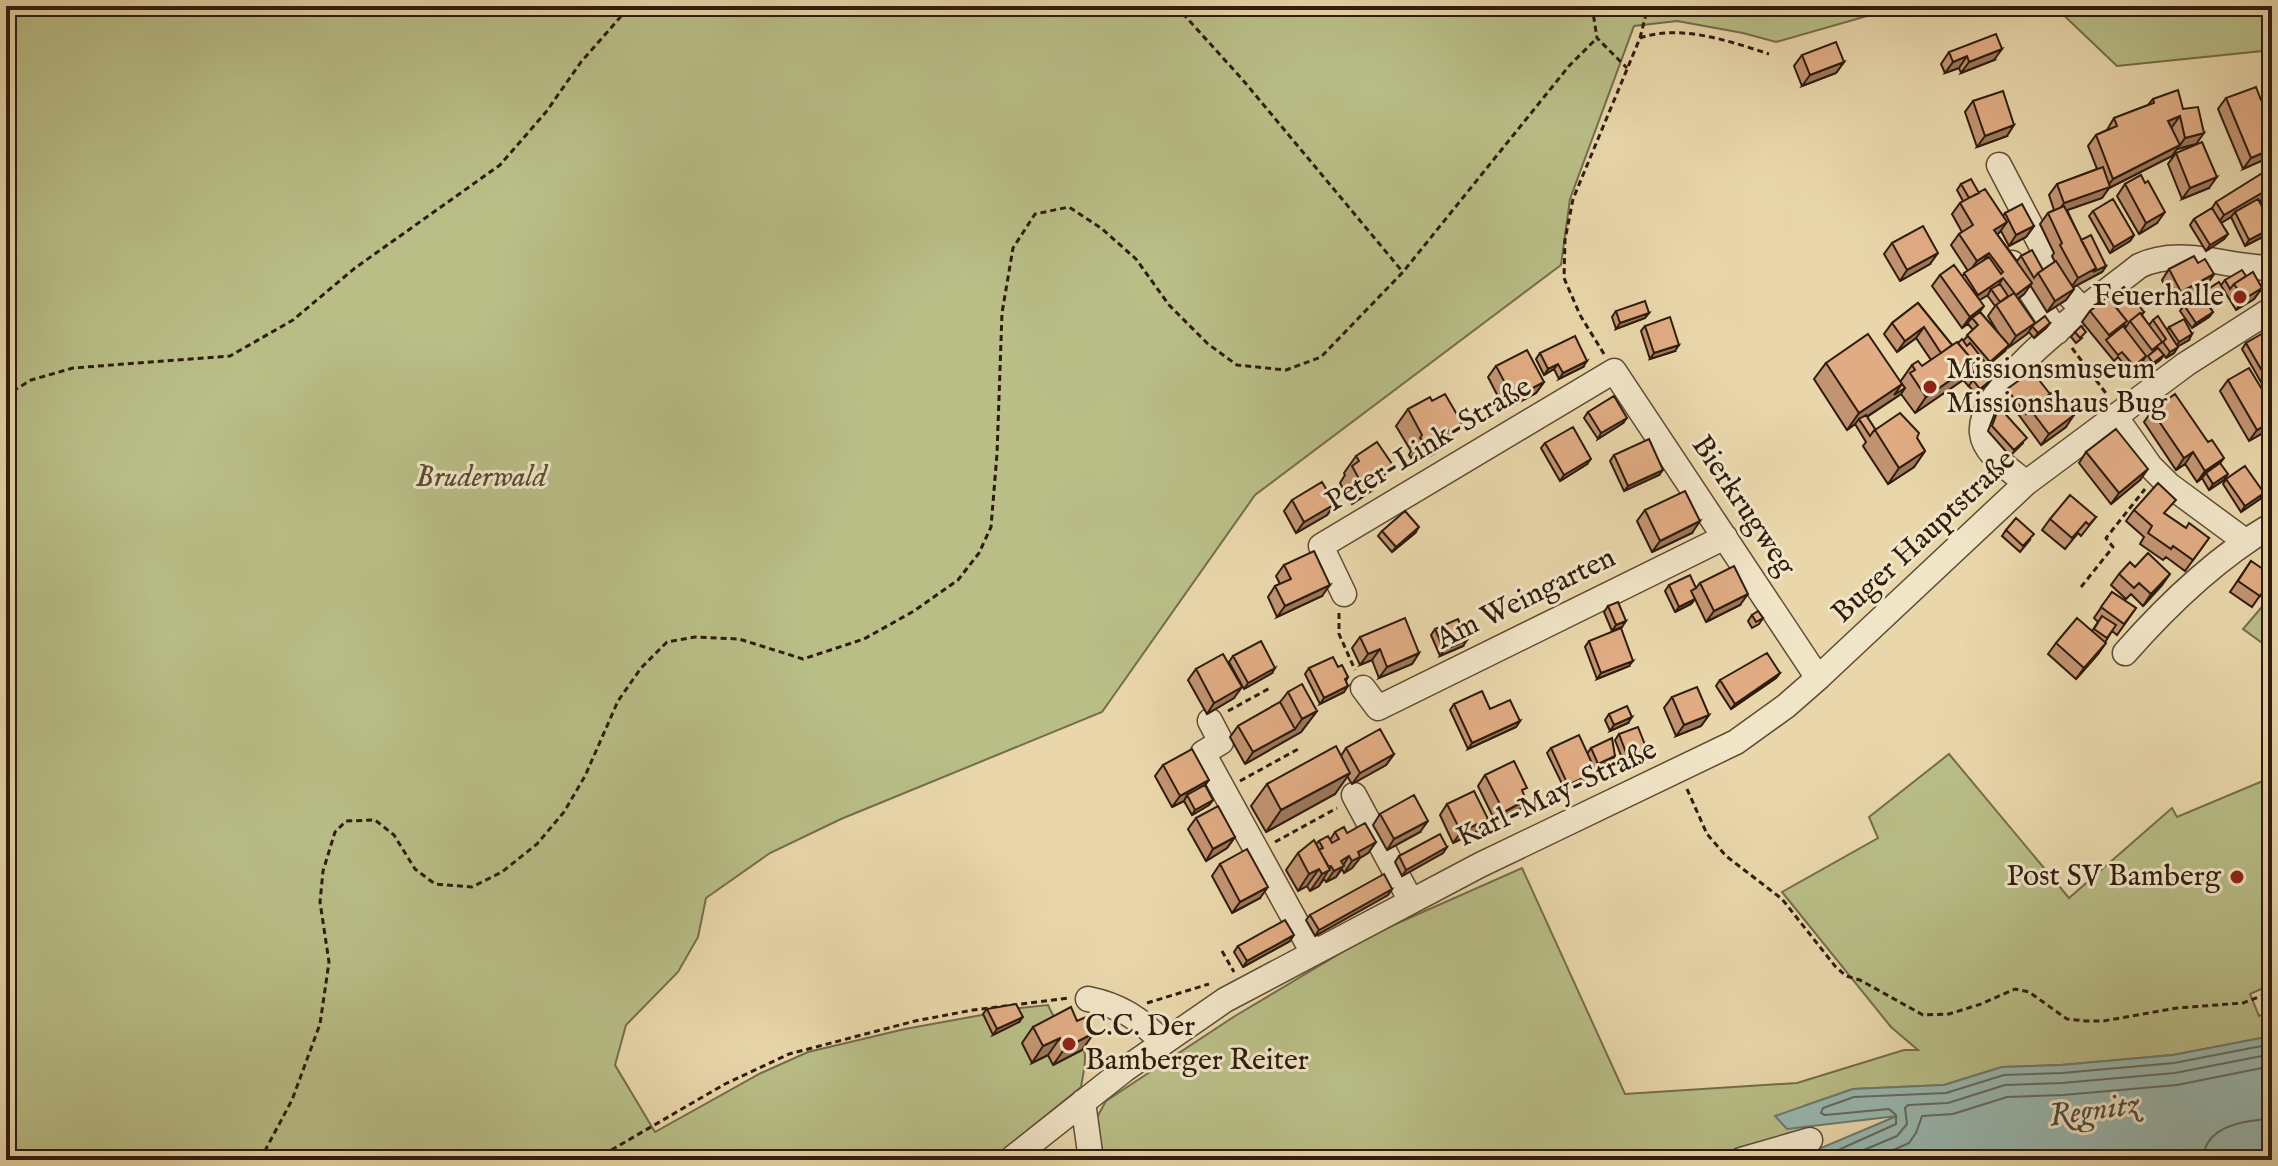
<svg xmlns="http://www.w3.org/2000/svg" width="2278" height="1166" font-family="'IM FELL English',serif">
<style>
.green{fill:#b9be87;stroke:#746d4a;stroke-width:2}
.water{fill:#99b8b1;stroke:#6f7a6f;stroke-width:2}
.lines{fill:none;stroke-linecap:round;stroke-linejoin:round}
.shore{stroke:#646a5f;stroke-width:2}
.minor-casing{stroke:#5e4b34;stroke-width:27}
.path{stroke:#2f1c0d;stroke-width:3;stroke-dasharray:6 4;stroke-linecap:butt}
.minor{stroke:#f1e5c8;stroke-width:24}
.wall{fill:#c29472;stroke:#2f1c0d;stroke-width:2;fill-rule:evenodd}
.shaded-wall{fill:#9e785c;stroke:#2f1c0d;stroke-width:2}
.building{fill:#e1ac84;stroke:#2f1c0d;stroke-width:2}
.poi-dot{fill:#8f2418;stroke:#f1e5c8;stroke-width:3}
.labels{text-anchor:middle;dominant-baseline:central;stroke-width:6;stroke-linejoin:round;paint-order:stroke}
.poi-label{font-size:30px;fill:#2f1c0d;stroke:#f1e5c8;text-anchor:end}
.street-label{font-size:30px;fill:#2f1c0d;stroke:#f1e5c8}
.park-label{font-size:30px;font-style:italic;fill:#584d32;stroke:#f1e5c8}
.water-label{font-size:32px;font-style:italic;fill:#4f4b3e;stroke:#f1e5c8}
</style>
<rect width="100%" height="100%" fill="#e9d7ab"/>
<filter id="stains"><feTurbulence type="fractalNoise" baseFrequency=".0025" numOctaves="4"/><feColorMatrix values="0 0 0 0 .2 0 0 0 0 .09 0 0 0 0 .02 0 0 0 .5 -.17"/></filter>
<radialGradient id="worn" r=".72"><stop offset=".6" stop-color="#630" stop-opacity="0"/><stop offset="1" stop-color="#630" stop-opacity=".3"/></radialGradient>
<path class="green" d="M6,6h1896l-126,36 -33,-9 -66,-12 -43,5 -64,173 -9,66 -306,230 -153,217 -261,107 -71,34 -64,45 -8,39 -20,35 -52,53 -11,40 40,67 106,-59 47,-21 97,-23 115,-21 28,-3c11,25 13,13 26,27 17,16 10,36 7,55l-90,73h-985z
M2054,6h218v44l-155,16z
M2272,595v55l-29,-21z
M1949,754l120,144 103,-90 5,9 88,-37 7,17v187l-22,10 9,22 13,-6v26l-99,19 -112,10 -59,2 -58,18 -91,4 -49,17 12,44 -13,10h-701l-6,-41 10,-18 129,-85 136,-81 151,-67 103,226 172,-11 107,-33h14l-27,-23 -109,-135 96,-54 -9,-21z"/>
<path class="water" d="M2272,1036v112l-56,12h-413l13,-10 81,-34 -110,13 -12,-13 78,-27 91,-4 58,-18 59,-2 112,-10z"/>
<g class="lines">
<path class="shore" d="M1816,1160l80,-36v-9l-7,-6 -64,6 -4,-2 2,-5 31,-11 92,-4 58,-18 58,-2 112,-10 98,-19
M1840,1160l57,-24 10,-12 -2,-16 3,-3 40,-2 57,-18 57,-2 113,-10 97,-19
M1871,1160l38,-17 7,-10 6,-17 31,-2 54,-17 56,-2 114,-10 95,-19
M2203,1160c1,-34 41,-40 69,-41"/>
<g class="minor-casing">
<path id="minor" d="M1999,165l66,126 19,20
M2012,263l45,69
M2115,416l35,50 19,19 76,56
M2026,483c-15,-13 -42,-29 -44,-50 -6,-50 120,-137 157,-167 42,-20 89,2 133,2
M1344,594l-23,-48 293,-175 204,307
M2125,653c43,-49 91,-95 147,-128
M1363,688l15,20 347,-171
M1210,721l11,21 -18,11 110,200
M1354,795l57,106
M1088,999c31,6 53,20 74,43
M1083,1102l8,58
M1010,1160l114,-90 101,-70 255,-135 256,-123 50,-36 32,-28 208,-195 160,-119 86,-55
M1741,1160l69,-20"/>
</g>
<path class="path" d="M1176,6l66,73 160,192
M1592,6l5,32 30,30
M1640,38l8,-32
M2072,348l36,48
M1604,354l-24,-39 -16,-37 1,-38 8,-41 67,-161c41,-14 89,3 129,16
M6,410l7,-19 18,-11 42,-12 157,-12 63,-36 62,-52 145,-103 46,-53 35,-50 49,-56
M2265,555l7,5
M2081,587l32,-40 -7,-9 39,-49
M1339,613v21l16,36
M1228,711l42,-23
M1240,781l60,-33
M1687,789l20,45 19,22 56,43 53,67 11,10 14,4 63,35 26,-1 32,-10 34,-15 14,3 38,27 19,2h17l74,-13 66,-5 29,-11
M1275,842l62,-34
M1222,951l12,21
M1147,1003l62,-19
M260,1160l32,-60 28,-76 9,-62 -9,-60 3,-31 12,-39 11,-11 29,-1 19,15 21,34 20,15 37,3 30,-15 35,-28 27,-32 21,-36 33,-75 23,-33 26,-26 28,-5 44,2 64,20 61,-20 50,-28 44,-31 21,-27 12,-26 6,-73 5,-141 11,-65 22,-34 34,-7 32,21 35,31 33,46 39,39 29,21 49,5 35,-13 82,-85 166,-206 28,-28
M594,1160l131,-76 64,-30 126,-33 58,-11 95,-12"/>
<use href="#minor" class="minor"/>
</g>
<path class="wall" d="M1949,52l45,8 -33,13 -2,-5 -14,5 -4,-9z
M1802,55l42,7 -8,11 -34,13 -8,-20z
M2226,98l43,28 3,7v21l-2,3 -27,12 -25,-60z
M2153,99l30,10 13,35 -19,5 -5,7 -63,32 -7,10 -35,12 14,30 25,26 -4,6 -29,15 1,2 -8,11 -19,12 -17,-27 -6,9 -6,5 17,24h15l-4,5 -12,10 -5,-6 -21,15 -21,19 -3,5 7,9 -4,5 -11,9 -13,-14 -48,33 -14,-19 -34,23 8,12 42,9 8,13 -11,16 -26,17 -25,-38 3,-4 -11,-18 -8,6 -33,-51 12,-16 74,19 12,-17 10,1 9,-6 -15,-22 -19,14 -13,-18 8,-11 26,-20 34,42 11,-4 10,-11 -5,-6 1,-1 -7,5 -30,-42 8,-11 22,1 6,-5 -17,-26 8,-11 3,-2 -10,-18 8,-11 3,-2 -6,-11 4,-6 18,8 24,24 2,-3 29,13 -8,11 -17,9 -8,-15 -4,3 20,27 4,-5 22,14 12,-8 -3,-6 2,-3 -14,-29 8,-11 6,-3 -5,-15 8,-11 40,-15 -9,-23 8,-11 11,-5 7,-12 34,-13zM1987,295l8,11 -7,10 11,18 -19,-22 -1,-12z
M1973,101l34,35 -30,11 -12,-35z
M2176,153l33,35 -27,11 -14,-35z
M2125,184l32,39 -18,11 -22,-38z
M2259,201l13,24v13l-2,-5 -25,13 -14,-29 -10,6 7,11 -4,5 -18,12 -16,-26 4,-6 18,-11 4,-6z
M2093,211l41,24 -4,6 -20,12 -21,-37z
M1892,243l38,21 -30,17 -16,-27z
M2198,263l16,11 -8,12 -33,17 -11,-23 7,-11z
M2246,276l16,12 -8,11 -18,11 -11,-18 -4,5 -12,9 4,6 -4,5 -17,11 -12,-17 4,-6 37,-20 4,-5z
M2109,299l35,13 -2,3 7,10 4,-5 14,10 2,-3 20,13 -11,6 -4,7 -8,5 -2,-3 -4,5 -11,8 -6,-7 -13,11 -12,-15 -4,4 -32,-39 8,-11z
M1616,311l33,2 -4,5 -29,11 -4,-12z
M1645,326l30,25 -25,8 -9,-28z
M2075,332l7,6 -6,5 -5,-6z
M2246,343l26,42 -7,4 -23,-40z
M1540,353l43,14 -24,12 -5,-10 -10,6 -8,-16z
M1496,366l48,16 -8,11 -31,17 -17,-33z
M2228,380l38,22 6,11v11l-4,6 -19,11 -29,-50z
M2007,389l43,5 16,33 -25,18 -37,-50z
M1432,401l30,22 -12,17 -11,6 -5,8 -10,5 -3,-6 -10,5 -2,-3 2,-4 -15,-25 12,-17z
M1999,407l24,36 -13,13 -22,-25 7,-18z
M2152,411l68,52 4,17 -15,10 -7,-12 -5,4 -12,-18 -9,6 -32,-48z
M1588,412l35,11 -25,16 -14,-21z
M1545,443l42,21 -27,17 -19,-33z
M2086,452l54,28 -29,24 -32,-41z
M1614,455l45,20 -35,16 -14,-30z
M1356,456l36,8 -18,25 -22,15 -12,-21 5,-8 -1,-2z
M2226,479l34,20 -19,13 -18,-28z
M1292,500l43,4 -8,11 -31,18 -12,-22z
M1645,510l47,23 -40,19 -15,-31z
M2134,510l31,4 21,14 23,10 -24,33 -19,-14 -3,3 -23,-16 4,-7 -18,-16z
M2096,517l-15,19 -3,-3 -13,16 -23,-19 8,-11z
M2006,530l24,10 -10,12 -18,-16z
M1382,531l33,2 -23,19 -14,-16z
M2251,561l21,17 -20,29 -22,-15z
M1284,565l38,31 -45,21 -9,-20 7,-11 5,-2 -4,-8z
M2135,567l27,18 -19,21 -12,-12 -5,5 -15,-14 8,-11z
M1700,583l40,22 -34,17 -11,-23 -4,5 -16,8 -10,-21 4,-6 27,3z
M2112,592l24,16 -19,27 -5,-4 -14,23 -22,25 -28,-25 8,-11 36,-12 6,-9 -4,-4z
M1608,606l14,21 -10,4 -8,-19z
M1752,615l11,3 -4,6 -7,4 -4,-7z
M1435,629l28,17 -23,10 -9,-21z
M1360,637l59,16 -7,11 -33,14 -7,-18 -12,5 -8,-17z
M1589,641l40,25 -32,13 -12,-32z
M1233,656l39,17 -28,16 -15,-27z
M1338,667l10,10 -2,4 -2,11 -24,12 -15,-30 4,-6z
M1196,669l38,29 -27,16 -19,-34z
M1780,673l-4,5 -45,31 -15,-23 4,-6z
M1288,692l29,19 -16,21 -56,32 -15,-27 8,-11 42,-24z
M1672,697l37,18 -8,11 -25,10 -12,-28z
M1454,704l66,17 -4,6 -48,22 -18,-39z
M1609,714l19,9 -18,8 -5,-11z
M1619,734l24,22 -19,7 -9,-23z
M1346,748l48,6 -8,11 -34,19 -5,-8 -12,18 -69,38 -15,-26 16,-22 74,-28z
M1551,748l36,6 4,-6 20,13 -16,9 1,2 -4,5 -27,13 -18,-37z
M1163,765l42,20 8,15 -4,5 -17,10 -8,-14 -12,6 -17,-31z
M1485,775l38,18 -4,18 -23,12 -18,-37z
M1447,804l33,26 -27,13 -13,-28z
M1380,814l40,18 -33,18 -14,-25z
M1196,818l39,19 -8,11 -21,13 -18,-32z
M1335,832l12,1 29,9 -8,11 -8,5 -8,10 -8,5 -2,-4 -6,8 -10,5 -2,-3 -5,7 -9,5 -3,-5 -9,5 -12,-21 12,-17 18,-9 3,-3 11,-1z
M1447,847l-4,6 -41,23 -7,-14 4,-6z
M1220,864l40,34 -28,15 -20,-37z
M1392,889l-4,6 -73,41 -9,-16 4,-5z
M1290,941l-47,26 -9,-15 4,-6z
M987,1009l32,13 -26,13 -10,-21z
M1033,1027l49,23 -29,15 -5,-10 -16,8 -10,-20z"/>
<path class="shaded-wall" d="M2002,49l-8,11 -33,13 8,-11z
M1967,56l-8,12 -14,5 8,-11z
M1844,62l-8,11 -34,13 8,-11z
M2180,116l-8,11 -12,6 8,-12z
M2272,117v8l-14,5 8,-11z
M2014,125l-7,11 -30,11 8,-11z
M2204,133l-8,11 -19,5 -5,7 -63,32 -7,10 -46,16 8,-11 42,-15 7,-9 67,-34 5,-7z
M2272,149v5l-2,3 -27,12 8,-11z
M2217,177l-8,11 -27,11 8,-11z
M2272,187v7l-36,20 -1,-2 -4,5 -15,9 8,-11z
M2165,212l-8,11 -18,11 7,-11z
M2007,222l-8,11 -13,8 8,-11z
M2034,226l-8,11 -17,9 7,-11z
M2272,228l-2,5 -25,13 4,-6z
M2228,234l-4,5 -18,12 4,-6z
M2134,235l-4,6 -20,12 4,-6z
M1938,253l-8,11 -30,17 7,-11z
M1989,253l-8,11 -12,8 8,-11z
M2106,266l-4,6 -32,17 8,-11 18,-10z
M2214,274l-8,12 -33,17 8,-11z
M2003,278l-7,11h-5l-3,6 -18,11 8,-11z
M2032,283l-8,11 -16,12 8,-11z
M2262,288l-8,11 -18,11 8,-11z
M2074,289l-8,11 -19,12 8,-11z
M2225,292l-4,5 -18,12 4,-5z
M1984,306l-8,11 -4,1 -10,10 8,-11z
M2213,312l-4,5 -17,11 4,-5z
M1649,313l-4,5 -29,11 4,-6z
M2035,323l-8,11 -19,14 8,-12z
M2050,323l-4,5 -12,10 4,-5z
M1924,327l-8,11 -19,14 8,-11z
M2192,334l-3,6 -14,8 4,-6z
M1679,345l-4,6 -25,8 4,-6z
M2009,345l-4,6 -18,15 -7,11 -7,3 -5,7 8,-11z
M2178,347l-4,6 -8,5 4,-6z
M2164,355l-4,5 -11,8 4,-5z
M2146,356l-4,6 -12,10 4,-6z
M1587,361l-4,6 -24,12 4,-6z
M1975,363l-12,17 -48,33 11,-16z
M1558,364l-4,5 -10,6 4,-6z
M1544,382l-8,11 -31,17 8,-12z
M1902,384l3,4 -4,6 -41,27 -1,-2 -4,5 -8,6 12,-17z
M2074,415l-8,12 -25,18 8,-11z
M1627,418l-4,5 -25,16 3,-6z
M2272,421v3l-4,6 -19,11 8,-11z
M1462,423l-12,17 -11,6 -5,8 -10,5 20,-26z
M1433,437l-12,16 -10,5 12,-17z
M1925,451l-11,16 -26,17 11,-16z
M2193,452l-8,12 -9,6 8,-12z
M2224,458l-8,11 -10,4 -4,5 -5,4 8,-11z
M1591,459l-4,5 -27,17 4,-6z
M1392,464l-18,25 -22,15 12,-16 20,-19z
M2148,469l-8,11 -29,24 8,-11z
M1663,470l-4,5 -35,16 4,-5z
M2228,474l-4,6 -15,10 4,-6z
M2264,493l-4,6 -19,13 4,-6z
M1335,504l-8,11 -31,18 8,-11z
M1700,521l-8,12 -40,19 8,-11z
M1419,527l-4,6 -23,19 4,-5z
M2170,574l-8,11 -19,21 8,-12z
M1330,585l-8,11 -45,21 8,-11z
M1748,594l-8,11 -34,17 8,-11z
M1695,599l-4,5 -16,8 4,-5z
M1626,621l-4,6 -10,4 4,-6z
M1467,640l-4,6 -23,10 4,-6z
M2106,643l-8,11 -22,25 8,-11z
M1380,649l-8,11 -12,5 8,-11z
M1419,653l-7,11 -33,14 8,-11z
M1633,661l-4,5 -32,13 4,-6z
M1275,668l-3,5 -28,16 4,-6z
M1780,673l-4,5 -45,31 4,-5z
M1348,686l-4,6 -24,12 4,-6z
M1242,687l-8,11 -27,16 7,-11z
M1317,711l-16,21 -56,32 8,-12 42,-23 7,-10z
M1709,715l-8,11 -25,10 8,-11z
M1632,717l-4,6 -18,8 4,-6z
M1520,721l-4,6 -48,22 4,-6z
M1647,750l-4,6 -19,7 4,-5z
M1394,754l-8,11 -34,19 8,-11z
M1615,756l-4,5 -17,9 4,-6z
M1596,772l-4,5 -27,13 3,-5z
M1350,773l-15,21 -69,38 15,-22z
M1209,780l-8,11 -14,4 -3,6 -12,6 8,-11z
M1213,800l-4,5 -17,10 3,-5z
M1526,800l-7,11 -23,12 8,-11z
M1488,819l-8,11 -27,13 8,-11z
M1428,821l-8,11 -33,18 7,-11z
M1235,837l-8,11 -21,13 7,-12z
M1376,842l-8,11 -8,5 -8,10 -8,5 14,-21z
M1447,847l-4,6 -41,23 4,-6z
M1349,856l-13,21 -10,5 15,-21z
M1331,866l-12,20 -9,5 12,-17z
M1319,869l-12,17 -9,5 11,-17z
M1268,887l-8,11 -28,15 8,-11z
M1392,889l-4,6 -73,41 4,-6z
M1294,935l-4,6 -47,26 4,-6z
M1023,1017l-4,5 -26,13 4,-6z
M1094,1033l-12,17 -29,15 12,-17z
M1060,1038l-12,17 -16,8 11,-17z"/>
<path class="building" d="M1996,34l6,15 -33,13 -2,-6 -14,6 -4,-10z
M1836,42l8,20 -34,13 -8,-20z
M2256,87l5,13 11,-4v21l-6,2 6,14v16l-21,9 -25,-60z
M2178,90l5,19 15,-2 6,26 -19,5 -5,-22 -12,5 12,24 -67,34 -17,-44 21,-9 -3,-8 40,-15 -1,-4z
M2003,91l11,34 -29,11 -12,-35z
M2202,142l15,35 -27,11 -14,-35z
M2103,167l7,20 -46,16 -7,-19z
M2272,167v20l-48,28 -8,-13z
M2141,175l4,8 3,-2 17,31 -19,11 -21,-39z
M1971,179l8,14 -10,5 -8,-14z
M1985,189l22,33 -13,8 38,53 -16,12 -13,-17 -25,17 -14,-22 25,-16 12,17 2,-2 -14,-19 -12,8 -18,-27 14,-9 -13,-22z
M2113,199l21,36 -20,12 -21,-36z
M2258,199l14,26v3l-23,12 -14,-28z
M2022,204l12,22 -18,9 -11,-22z
M2064,206l32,62 -18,10 -18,-33 2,-2 -14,-30z
M2212,208l16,26 -18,11 -16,-26z
M1923,226l15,27 -31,17 -15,-27z
M2091,235l15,31 -13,6 3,-4 -15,-28z
M2032,250l11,20 -5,3 -4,5 -13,-22z
M2194,256l4,7 7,-4 9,15 -33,18 -12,-23z
M2056,261l18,28 -19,12 -17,-28z
M1954,265l30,41 -14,11 -30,-42z
M2242,270l4,6 -12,8 -4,5 -5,-9z
M2253,272l9,16 -18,11 -10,-15z
M2219,282l6,10 -18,12 6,8 -17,11 -12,-18z
M2000,284l8,12 -8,6 -9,-13z
M2124,287l20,25 -3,2 -1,-1 -10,8 -4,6 -2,-3 3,-3 -18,-22z
M2014,293l21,30 -19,13 -20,-31z
M2108,297l19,24 -18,14 -19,-24z
M1645,301l4,12 -29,10 -4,-12z
M1918,303l34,42 -11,8 -17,-26 -19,14 -13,-18z
M1980,312l29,33 -19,17 -23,-27 11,-10 -6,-7z
M2140,313l22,29 -10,8 -22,-29z
M2045,316l5,7 -12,10 -6,-7z
M2158,316l20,31 -8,5 -7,-10 3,-3 -13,-19z
M1670,317l9,28 -25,8 -9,-27z
M2184,319l8,15 -13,8 -10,-15z
M2081,326l5,6 -6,6 -5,-6z
M2123,326l23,30 -12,10 -12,-14 -4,3 -12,-15z
M2270,329l2,3v49l-3,2 -23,-40z
M1868,334l34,50 -43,29 -33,-50z
M1575,336l12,25 -24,12 -5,-9 -10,5 -8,-16z
M1962,339l5,7 3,-3 18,23 -12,10 -5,-7 4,-6 -17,-20z
M1957,342l18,21 -49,34 -16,-24 5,-3 -3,-5 6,-4 4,5z
M2158,348l6,7 -11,8 -5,-7z
M1527,350l17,32 -31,16 -17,-32z
M2249,368l19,31 -3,2 7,12v8l-15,9 -29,-50z
M1984,371l7,9 -11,9 -7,-9z
M2032,371l18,23 -20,15 -4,5 -19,-25z
M1902,384l3,4 -11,7z
M2055,390l19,25 -25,19 -19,-25z
M1445,394l17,29 -18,10 2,4 -10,5 -3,-5 -10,4 -3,-3 2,-3 -14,-26 22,-12 2,4z
M2175,394l33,48 4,-2 12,18 -19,13 -12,-19 -9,6 -32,-47z
M1614,396l13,22 -26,15 -13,-21z
M1999,407l28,31 -13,12 -22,-24z
M1900,413l19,20 -2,5 8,13 -26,17 -24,-38z
M1866,415l9,14 -5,7 -11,-17z
M1573,427l18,32 -27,16 -19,-32z
M2116,429l32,40 -29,24 -33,-41z
M1649,439l14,31 -35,16 -14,-31z
M1377,442l15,22 -8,5 2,4 -22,15 -12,-22 7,-5 -3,-5z
M2220,463l8,11 -15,10 -7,-11z
M2245,466l19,27 -19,13 -19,-27z
M1322,482l13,22 -31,18 -12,-22z
M2158,483l18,17 -12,13 22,15 3,-5 20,15 -16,22 -20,-14 -2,3 -23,-16 4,-7 -18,-16z
M1685,491l15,30 -40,20 -15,-31z
M2070,495l26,22 -7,8 -3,-3 -14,16 -22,-19z
M1405,511l14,16 -23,20 -14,-16z
M2016,518l18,16 -11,12 -17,-16z
M1314,551l16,34 -45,21 -10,-20 16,-7 -7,-14z
M2148,553l22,21 -19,20 -12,-11 -5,5 -15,-14 11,-12 5,5z
M2251,561l21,14v3l-12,18 -22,-15z
M1734,566l14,28 -34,17 -14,-28z
M1690,575l6,13 -5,3 4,8 -16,8 -10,-22z
M2112,592l24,16 -12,16 -23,-17z
M1618,602l8,19 -10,4 -8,-19z
M1758,611l5,7 -7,4 -4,-7z
M2102,616l14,9 -9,13 -13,-9z
M1405,618l14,35 -32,14 -7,-18 -12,5 -8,-17z
M2077,618l29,25 -22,25 -28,-25z
M1458,619l9,21 -23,10 -9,-21z
M1621,628l12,33 -32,12 -12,-32z
M1261,641l14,27 -27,15 -15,-27z
M1767,653l13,20 -45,31 -15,-24z
M1223,654l19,33 -28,16 -18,-34z
M1333,657l5,10 4,-2 6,12 -3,2 3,7 -24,12 -15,-30z
M1302,684l15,27 -15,8 -14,-27z
M1697,687l12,28 -25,10 -12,-28z
M1482,691l8,18 20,-9 10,21 -48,22 -18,-39z
M1280,702l15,27 -42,23 -15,-26z
M1627,706l5,11 -18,8 -5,-11z
M1638,727l9,23 -19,8 -9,-24z
M1380,729l14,25 -34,19 -14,-25z
M1579,735l17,37 -28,13 -17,-37z
M1612,738l3,18 -17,8 -7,-16z
M1336,746l14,27 -69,37 -14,-26z
M1192,749l17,31 -29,16 -17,-31z
M1514,761l13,27 -5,2 4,10 -22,12 -19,-37z
M1205,785l8,15 -18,10 -8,-15z
M1474,791l14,28 -27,13 -14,-28z
M1414,795l14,26 -34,18 -14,-25z
M1218,806l17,31 -22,12 -17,-31z
M1365,823l11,19 -18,10 2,5 -8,4 -3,-5 -8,5 3,5 -10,5 -3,-5 -2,1 -10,-17 4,-2 -4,-7 9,-5 4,7 7,-4 -4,-7 9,-5 3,6z
M1440,834l7,13 -41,23 -7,-14z
M1314,840l16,30 -8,4 -3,-5 -10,5 -11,-21z
M1247,849l21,38 -28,15 -20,-38z
M1384,874l8,15 -73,41 -9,-15z
M1285,920l9,15 -47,26 -9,-15z
M1016,1004l7,13 -26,12 -10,-20z
M1071,1007l6,14 9,-4 8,16 -29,15 -5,-10 -17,8 -10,-19z"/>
<g class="poi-dot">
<circle cx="2240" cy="297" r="8"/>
<circle cx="1930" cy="387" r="8"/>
<circle cx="2237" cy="877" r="8"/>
<circle cx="1069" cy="1044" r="8"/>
</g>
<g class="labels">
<g class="poi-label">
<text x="2224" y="297">Feuerhalle</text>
<text x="1946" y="370" text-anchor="start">Missionsmuseum<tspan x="1946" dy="34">Missionshaus Bug</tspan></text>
<text x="2221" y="877">Post SV Bamberg</text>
<text x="1085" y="1027" text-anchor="start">C.C. Der<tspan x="1085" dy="34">Bamberger Reiter</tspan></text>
</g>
<g class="street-label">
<text transform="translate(1429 445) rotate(-31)">Peter-Link-Straße</text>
<text transform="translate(1743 506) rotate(56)">Bierkrugweg</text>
<text transform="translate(1924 537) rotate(-43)">Buger Hauptstraße</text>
<text transform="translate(1526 599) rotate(-26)">Am Weingarten</text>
<text transform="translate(1557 794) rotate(-25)">Karl-May-Straße</text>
</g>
<g class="park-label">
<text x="481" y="478">Bruderwald</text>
</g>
<g class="water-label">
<text transform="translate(2094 1111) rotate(-8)">Regnitz</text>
</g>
</g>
<rect width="2278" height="1166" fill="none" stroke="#e9d7ab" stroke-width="32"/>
<rect x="8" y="8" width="2262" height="1150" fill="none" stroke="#2f1c0d" stroke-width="4"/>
<rect x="16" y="16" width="2246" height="1134" fill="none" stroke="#2f1c0d" stroke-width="2"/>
<rect width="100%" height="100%" filter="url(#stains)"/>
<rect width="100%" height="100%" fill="url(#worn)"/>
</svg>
